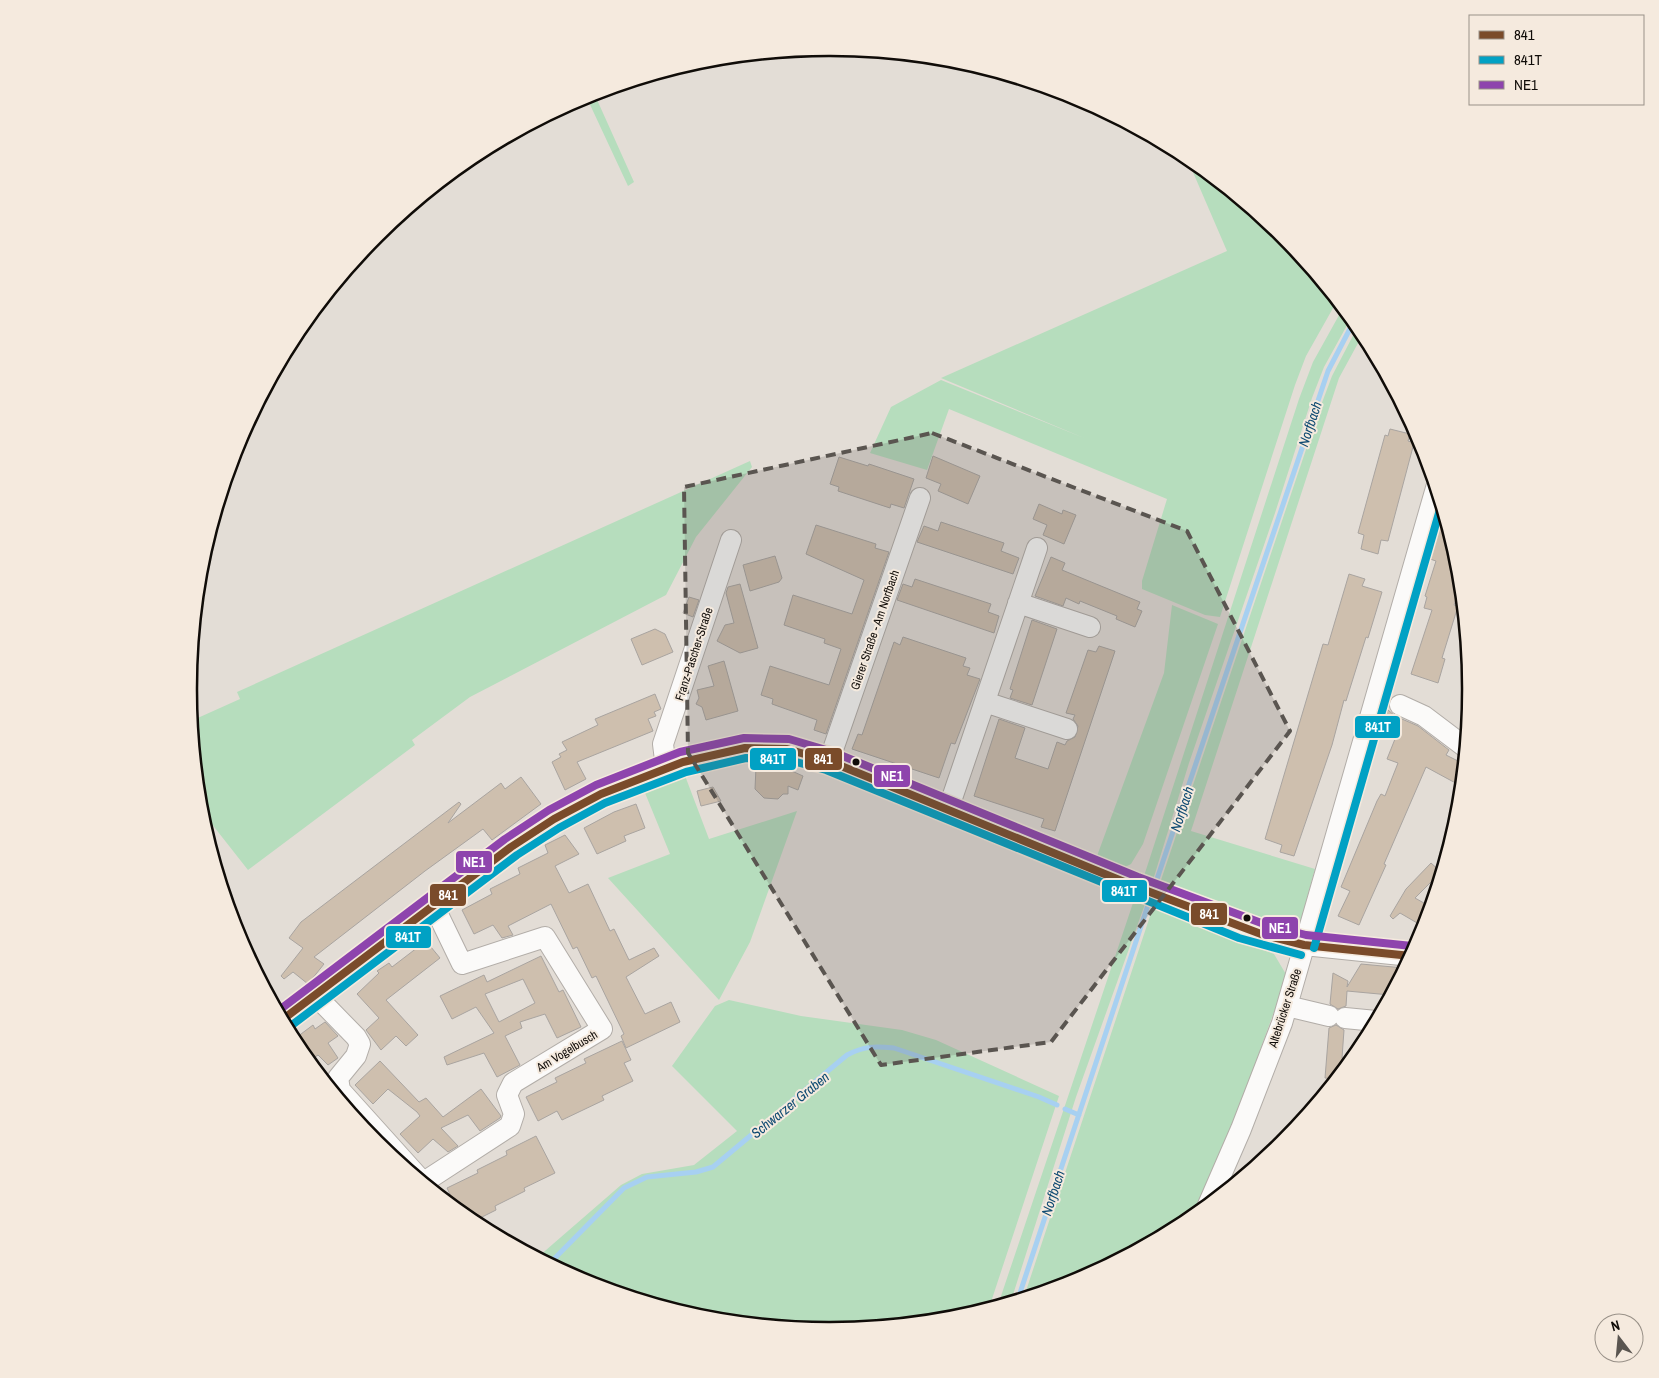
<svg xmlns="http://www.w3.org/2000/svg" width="1659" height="1378" font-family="'Archivo Narrow',sans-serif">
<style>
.green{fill:#b6ddbd}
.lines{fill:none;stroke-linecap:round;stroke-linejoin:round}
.stream{stroke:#a7d0f1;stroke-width:5}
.building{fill:#cebfae;stroke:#a9a4a0;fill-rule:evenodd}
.minor-casing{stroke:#b2ada8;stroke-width:22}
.minor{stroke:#fbfaf9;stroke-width:20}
.bus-1-casing{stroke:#f5eade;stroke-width:11}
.bus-2-casing{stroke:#f5eade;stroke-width:11}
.bus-3-casing{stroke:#f5eade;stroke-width:11}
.bus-1{stroke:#7a4b2a;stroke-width:8}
.bus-2{stroke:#01a1c4;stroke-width:8}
.bus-3{stroke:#8e44ad;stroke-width:8}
.marked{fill:#5a5550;fill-opacity:0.2;stroke:#5a5550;stroke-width:4;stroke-dasharray:10 6;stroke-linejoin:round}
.bus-dot{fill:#100c08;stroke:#f5eade;stroke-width:2}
.labels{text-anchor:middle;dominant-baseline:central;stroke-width:4;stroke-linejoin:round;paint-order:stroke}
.street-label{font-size:12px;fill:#100c08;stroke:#f5eade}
.water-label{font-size:14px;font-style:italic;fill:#0f4a72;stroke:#f5eade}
.rim{fill:none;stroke:#100c08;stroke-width:2.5}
.line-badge{stroke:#f5eade;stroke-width:2}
.badge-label{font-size:14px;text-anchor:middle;font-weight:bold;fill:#fff}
</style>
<rect width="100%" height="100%" fill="#e3ddd6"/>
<path class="green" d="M594,93l40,89 -6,4 -42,-90z
M1186,156l97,80 54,65 -31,55 -11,29 -75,232 -15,-2 -63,-26v-8l25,-82 -218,-90 -22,61 -57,-17 21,-46 50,-27 143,58 -143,-60 286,-127z
M1343,308l8,10 -27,49 -12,31 -37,115 -86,250 -36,117 -9,-4 155,-477 14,-37z
M1358,326l5,8 -24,44 -148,453 124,38 -14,51 -11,7 -29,-2 -101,-42 160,-475 12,-32z
M750,461l2,6 -56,70 -30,58 -196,102 -58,43 3,5 -167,125 -48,-61 -9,-88 49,-22 -3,-7z
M1172,605l46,19 -75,220 -12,20 -6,3 -28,-11 67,-183z
M684,773l25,66 88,-28 -47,131 -31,58 -111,-122 62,-24 -27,-66z
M1134,900l11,4 -69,193 -65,204 -13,4z
M1153,907l121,47 13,22 -70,193 -23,46 -8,8 -111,59 -51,15z
M729,1000l72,16 101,14 34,10 123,56 -70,212 -35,10 -125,12 -125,-12 -120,-36 -46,-25 83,-72 21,-11 52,-9 43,-34 -65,-65 43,-60z"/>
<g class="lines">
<path class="stream" d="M1154,888l174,-517 26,-50
M1065,1109l14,6
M550,1263l74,-75 23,-11 49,-5 17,-5 134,-112c17,-9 28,-9 47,-7l145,49 18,8
M1018,1299l133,-403"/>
</g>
<path class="building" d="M1390,429l20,5 -2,7 6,2 -26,98 -7,-1 -3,14 -17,-5 3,-14 -6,-2 27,-98 3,1z
M933,456l47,20 -12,28 -30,-13 3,-7 -15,-6z
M839,457l29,9 1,-2 45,15 -10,29 -13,-4 -1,4 -52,-17 1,-4 -9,-3z
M1039,504l23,10 1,-4 13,5 -12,29 -21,-9 4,-10 -14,-6z
M1443,513l16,51 2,21 -7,20 4,1 -16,52 3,1 -7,24 -27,-9 21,-64 -8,-2 3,-11 -2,-1 11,-35 -6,-2z
M941,522l63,21 -3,8 18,7 -6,16 -96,-32 7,-16 14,5z
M816,525l60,19 -1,4 14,4 -63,182 -12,-4 3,-10 -45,-16 1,-5 -12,-4 9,-29 59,19 12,-36 -17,-6 1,-4 -41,-14 9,-30 59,19 12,-34 -58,-26z
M775,556l7,22 -3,4 -29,9 -7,-26z
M1051,557l14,6 -3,7 78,32 -3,7 5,2 -7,16 -19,-8 1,-3 -37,-15 -1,3 -13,-6 -3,8 -28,-10z
M1349,574l16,5 -3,7 20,6 -14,46 -2,-1 -20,64 -2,-1 -12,45 -38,111 -14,-4 2,-7 -17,-6 58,-195 5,1z
M915,579l76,25 -3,8 11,4 -5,17 -97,-33 6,-16 9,3z
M740,584l18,64 -18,5 -23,-12 8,-16 9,-2 -8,-30 2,-6z
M689,597l10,3 -6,17 -10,-4z
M1032,620l25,9 -25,76 -22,-7 3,-8 -3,-1z
M655,629l10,5 8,18 -31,13 -11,-26z
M903,637l63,21 -3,8 7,2 -3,7 13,4 -25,65 -4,-1 -12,35 -87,-29 6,-15 4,1 32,-93 6,3z
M1099,646l16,5 -60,180 -14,-4 3,-8 -70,-23 25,-77 26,9 -10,30 33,11 9,-27 8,3 2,-4 8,-4 3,-11 -5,-7 2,-4 -9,-2 22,-63 8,2z
M724,661l14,50 -32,9 -4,-13 -6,-3 3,-6 -2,-8 17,-4 -6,-20z
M655,694l6,15 -7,3 2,4 -8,3 5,12 -76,31 9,17 -21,11 -13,-28 9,-5 -2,-3 8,-4 -5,-8 36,-17 -3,-6z
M1388,710l7,6 23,10 31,24 -3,5 18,9 -3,22 -35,-19 -42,97 2,1 -27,60 -21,-9 12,-25 -9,-4 36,-86 4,-7 4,2 13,-33 -11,-4 10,-25 -16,-7z
M756,767l29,1 18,8 -5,14 -10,-4v8h-5l-5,5 -14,-1 -9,-9z
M521,777l20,27 -49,36 -9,-11 -58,42 -111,86 10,7 -16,20 -15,-12 -9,7 -3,-3 22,-28 -14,-10 12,-16 158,-120 2,2 -13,19 53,-40 4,6z
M713,787l8,14 -20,5 -4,-15z
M636,804l9,24 -21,8 2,5 -29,13 -13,-26 30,-16z
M565,835l14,19 -24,12 14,27 19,-9 22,47 4,-2 15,31 25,-12 5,8 -33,21 19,37 26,-12 9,20 -54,26 -5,-12 3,-2 -28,-58 -4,2 -15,-31 -4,2 -22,-45 -43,22 5,9 -11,3 -9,-13 -19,9 -12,-24 30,-16 -2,-5 30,-15 -2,-6 30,-15 -3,-8z
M1431,863l10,9 -26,26 16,9 -7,20 -24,-14 -7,6 -3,-3 16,-27z
M426,941l14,17 -54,42 32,35 -12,11 -10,-10 -15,14 -15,-20 13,-12 -22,-24 22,-21 -2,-2 12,-8 3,4z
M541,956l18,36 4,-2 18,37 -24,11 -12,-24 -25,8 2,6 -17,8 15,29 -23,12 -13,-24 -37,12 -3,-8 50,-24 -18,-26 -24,12 -12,-23 44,-21 3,7zM523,979l12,24 -36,19 -14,-28z
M1361,964l43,4 -14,27 -43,-4 -1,15 -8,3 -8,-5 3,-31 15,8 -1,6z
M325,1022l13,14 -10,7 10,15 -10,7 -10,-10 -9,6 -16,-21 20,-15 2,4z
M1336,1025l8,5 -2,28 10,1 -17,20 -10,-1 4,-50z
M622,1041l9,19 -7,3 9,18 -31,15 2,4 -42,20 -5,-9 -19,10 -12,-24 31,-15 -2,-4 31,-15 -2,-4z
M380,1061l39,41 7,-4 17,19 38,-28 20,27 -1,2 -20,13 -12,-16 -27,13 17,18 -10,6 -15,-13 -15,14 -18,-19 20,-18 -3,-4 -29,-23 -15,15 -18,-19z
M536,1136l19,37 -31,15 1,3 -30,15 1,4 -24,12 -15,-13 -10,-21 31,-15 -1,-3 30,-15 -1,-4z"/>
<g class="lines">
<g class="minor-casing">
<path id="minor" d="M1018,603l72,24
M985,702l82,27
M1400,705l24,11 41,31
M829,761l91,-263
M666,768l-3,-24 68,-204
M948,810l89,-262
M315,995l41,42 4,7 -4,12 -18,22 2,12 82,91
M1287,1006l42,10
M1345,1018l31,3
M282,1020l229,-173 43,-28 47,-25 82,-32 62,-14 42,1 42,12 305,125 127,48 43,11 107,11
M424,1182l86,-56 4,-12 -7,-19 6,-12 89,-54 -57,-92 -83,27 -29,-60
M1208,1205l33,-76 41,-106 154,-535"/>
</g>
<use href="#minor" class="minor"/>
<g class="bus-1-casing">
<path id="bus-1" d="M282,1020l229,-173 43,-28 47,-25 82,-32 62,-14 42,1 42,12 305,125 127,48 43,11 107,11"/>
</g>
<g class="bus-2-casing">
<path id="bus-2" d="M1314,948l127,-442
M288,1028l229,-173 42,-27 46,-25 81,-31 60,-14 39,1 41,11 413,168 62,17"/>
</g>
<g class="bus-3-casing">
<path id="bus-3" d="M278,1011l227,-172 44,-29 47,-25 84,-33 64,-14 45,1 44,13 305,125 126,47 42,11 106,11"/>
</g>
<use href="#bus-1" class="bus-1"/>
<use href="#bus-2" class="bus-2"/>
<use href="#bus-3" class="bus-3"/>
</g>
<path class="marked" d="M932,433l255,98 103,200 -239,311 -170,23 -193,-312 -4,-266z"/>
<g class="bus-dot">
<circle cx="856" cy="762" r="4.5"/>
<circle cx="1247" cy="918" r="4.5"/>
</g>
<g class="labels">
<g class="street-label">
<text transform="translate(875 630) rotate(-71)">Gierer Straße - Am Norfbach</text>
<text transform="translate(694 654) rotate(-72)">Franz-Pascher-Straße</text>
<text transform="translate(1285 1008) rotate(-72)">Altebrücker Straße</text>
<text transform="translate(567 1051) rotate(-31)">Am Vogelbusch</text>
</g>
<g class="water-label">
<text transform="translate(1310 424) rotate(-72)">Norfbach</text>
<text transform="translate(1182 809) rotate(-72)">Norfbach</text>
<text transform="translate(790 1105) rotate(-39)">Schwarzer Graben</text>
<text transform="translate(1053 1193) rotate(-72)">Norfbach</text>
</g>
</g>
<path d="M0 0H1659V1378H0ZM829 56H830A632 632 0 0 1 1462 688V690A632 632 0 0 1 830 1322H829A632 632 0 0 1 197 690V688A632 632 0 0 1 829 56Z" fill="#f5eade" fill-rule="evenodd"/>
<path class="rim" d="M829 56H830A632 632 0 0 1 1462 688V690A632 632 0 0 1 830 1322H829A632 632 0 0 1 197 690V688A632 632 0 0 1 829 56Z"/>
<g class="line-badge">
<rect x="1354" y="715" width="47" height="24" rx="5" fill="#01a1c4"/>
<rect x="749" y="747" width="48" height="24" rx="5" fill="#01a1c4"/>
<rect x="804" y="747" width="39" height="24" rx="5" fill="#7a4b2a"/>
<rect x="873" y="764" width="38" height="24" rx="5" fill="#8e44ad"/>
<rect x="455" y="850" width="38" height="24" rx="5" fill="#8e44ad"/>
<rect x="1101" y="879" width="47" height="24" rx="5" fill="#01a1c4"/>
<rect x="429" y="883" width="38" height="24" rx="5" fill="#7a4b2a"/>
<rect x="1190" y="902" width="38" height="24" rx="5" fill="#7a4b2a"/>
<rect x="1261" y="916" width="38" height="24" rx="5" fill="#8e44ad"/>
<rect x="385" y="925" width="47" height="24" rx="5" fill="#01a1c4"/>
</g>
<g class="badge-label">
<text x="1378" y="732">841T</text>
<text x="773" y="764">841T</text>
<text x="823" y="764">841</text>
<text x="892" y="781">NE1</text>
<text x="474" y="867">NE1</text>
<text x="1124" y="896">841T</text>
<text x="448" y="900">841</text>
<text x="1209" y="919">841</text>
<text x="1280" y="933">NE1</text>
<text x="408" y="942">841T</text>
</g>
<rect x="1469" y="15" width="175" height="90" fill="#f5eade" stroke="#999188"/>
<rect x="1479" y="31" width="25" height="8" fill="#7a4b2a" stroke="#999188"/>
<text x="1514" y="40" font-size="15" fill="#100c08">841</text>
<rect x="1479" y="56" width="25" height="8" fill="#01a1c4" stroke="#999188"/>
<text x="1514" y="65" font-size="15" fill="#100c08">841T</text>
<rect x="1479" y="81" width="25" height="8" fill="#8e44ad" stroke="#999188"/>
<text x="1514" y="90" font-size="15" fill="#100c08">NE1</text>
<g transform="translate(1619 1338) rotate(344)"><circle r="24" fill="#f5eade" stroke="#999188"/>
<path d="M0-4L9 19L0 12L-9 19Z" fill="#5a5550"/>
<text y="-8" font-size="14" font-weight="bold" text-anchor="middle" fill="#100c08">N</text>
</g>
</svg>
